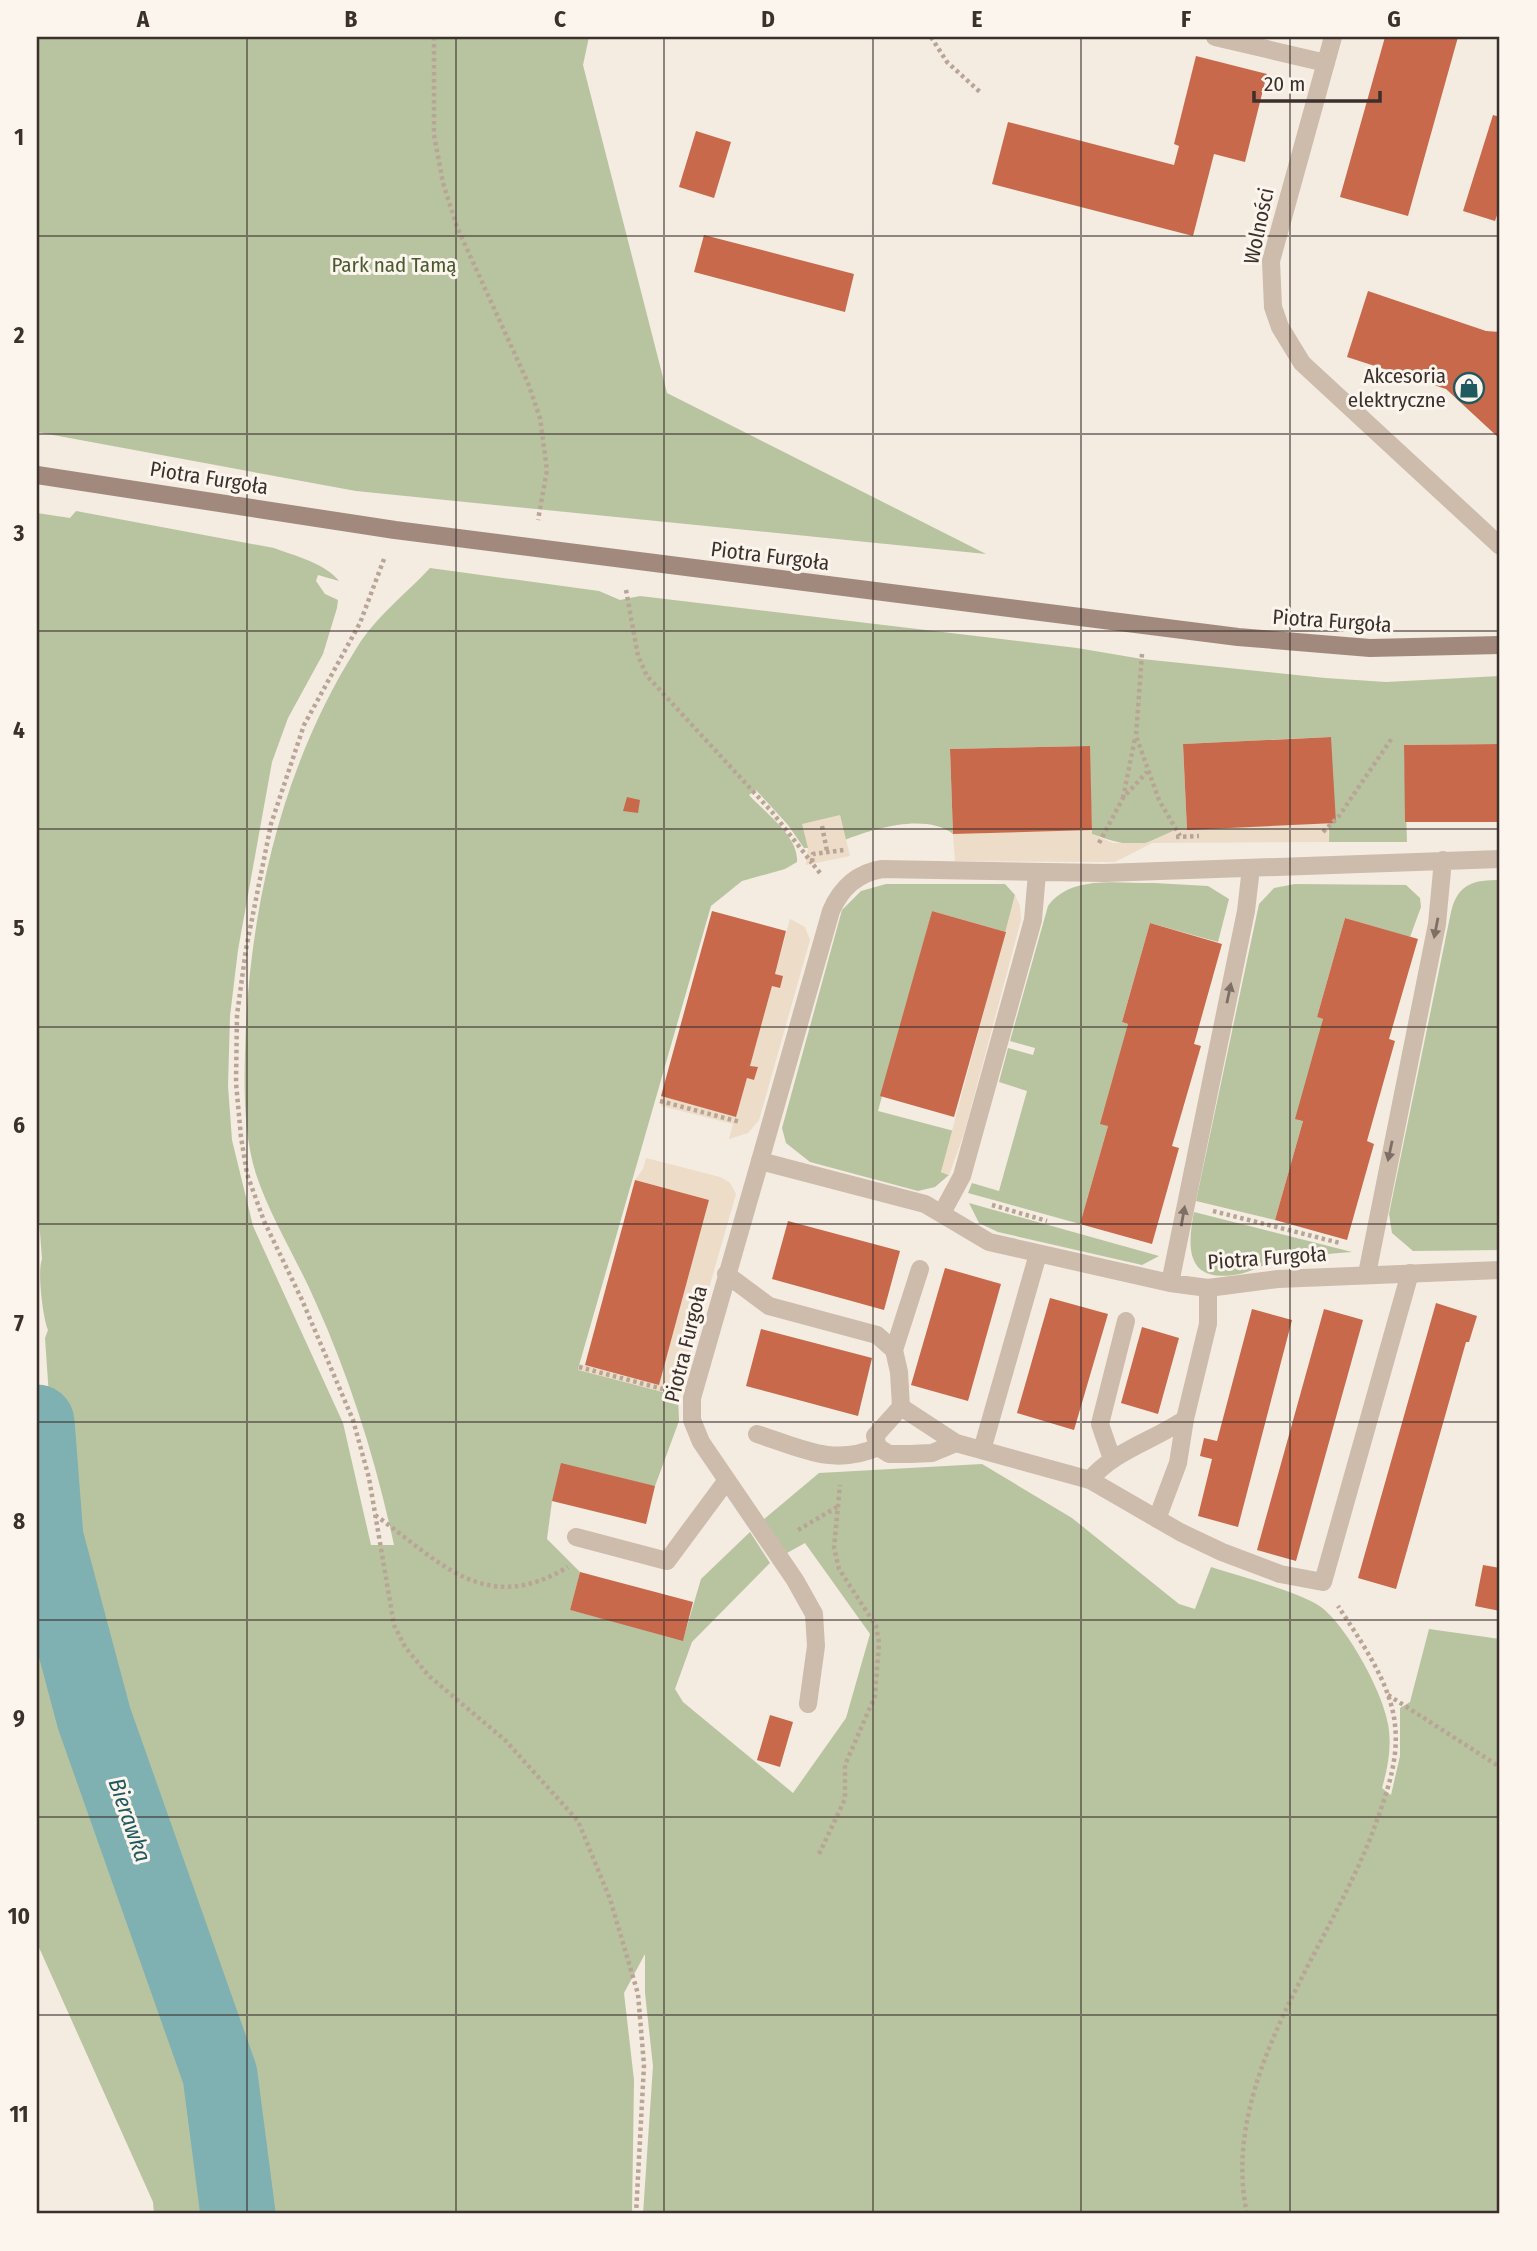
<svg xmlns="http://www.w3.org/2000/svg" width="1537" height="2251" font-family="'Fira Sans Condensed',sans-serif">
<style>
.green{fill:#b8c4a0}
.plaza{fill:#ecdcc8}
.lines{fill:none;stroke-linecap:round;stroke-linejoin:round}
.river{stroke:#7fb0b2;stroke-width:75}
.building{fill:#c8694b}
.path{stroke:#b9a596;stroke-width:4.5;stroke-dasharray:3.5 3.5;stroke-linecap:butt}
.lane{stroke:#cdbbac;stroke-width:18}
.street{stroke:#cdbbac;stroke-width:18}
.secondary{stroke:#a18a7d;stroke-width:18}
.oneway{fill:#7d6f65}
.grid{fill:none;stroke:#3b302b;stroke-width:2;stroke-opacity:0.55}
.labels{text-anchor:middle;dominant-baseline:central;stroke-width:6;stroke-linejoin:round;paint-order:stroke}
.street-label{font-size:21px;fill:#3b302b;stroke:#fbf5ee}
.park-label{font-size:21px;fill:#4a5a2e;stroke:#fbf5ee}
.poi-label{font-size:21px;fill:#3b302b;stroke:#fbf5ee;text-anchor:end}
.water-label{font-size:23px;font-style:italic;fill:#1f5a5e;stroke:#fbf5ee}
.neatline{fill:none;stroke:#3b302b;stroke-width:2.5}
.grid-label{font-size:23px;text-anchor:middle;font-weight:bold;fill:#3b302b}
</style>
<rect width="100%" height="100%" fill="#f4ebe1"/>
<path class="green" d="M37,37h552l-6,28 84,328 319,161 -630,-63 -319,-59z
M76,511l198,37c21,8 51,15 65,33l-21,-6 -2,6 9,13 13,6 -1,8 -14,46 -35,64 -16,44 -34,188 -8,66 -2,70 4,54 21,86 90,197 28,122h23c-18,-84 -43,-164 -78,-242 -19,-44 -45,-84 -60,-129 -12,-38 -12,-82 -11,-121 3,-140 36,-285 111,-404 19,-32 49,-54 74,-81l169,23 21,9 20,-4 437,52 65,11 183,19 61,4 114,-6v68l-96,1 3,97h-78l1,-105 -147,7 4,86c-15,0 -24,7 -38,12 -20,6 -39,-2 -57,-8l-3,-88 -139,3 3,85c-26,-21 -79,-6 -108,6l-5,-24 -32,32h-4l-16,-23 -32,-35 -7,5c15,17 50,41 48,67l-12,7 -43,12 -31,25 -133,463 100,27 1,25 -24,65 -103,15 -5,38 33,33 -10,38 113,30 18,-61 49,-47 20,31 -78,79 -17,47 8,13 110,91 53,-75 24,-84 -65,-91 -18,10 -24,-33 56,-47 163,-9 90,54 107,86 16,5 16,-42c28,9 84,24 107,38 27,17 65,87 70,119 4,22 0,43 -6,64l9,7 9,-39v-48l10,-6 19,-73 71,10v575h-857l10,-148 -8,-73v-39l-21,39 10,87 -2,134h-365l-29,-125 -79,-252 -83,-224 -19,-100 -12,-175 3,-8c-5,-12 -11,-58 -6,-71l-5,-66v-680l33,5z
M1500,880v370l-87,1 -21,-18 -3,-19 62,-302c7,-29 23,-32 49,-32z
M1154,883l54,3 21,13 -11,43 -68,-19 -28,99 6,2 -20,102 -28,98 -112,-31 4,-10 27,8 28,-100 -28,-9 9,-34 25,7 2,-7 -25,-7 38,-135c23,-32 71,-22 106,-23z
M886,884h119l10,11 -9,37 -74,-21 -54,200 76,20 -13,41 8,3 -14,12 -17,4 -108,-29 -24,-19 -4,-15 60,-218 19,-19z
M1295,884l111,1 14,13 1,9 -11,30 -65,-19 -28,99 6,2 -20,102 -28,99 -79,-19 63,-297 15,-16z
M969,1203l190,53 -17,9 -144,-33 -19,-9z
M1194,1212l158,40c-25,2 -51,4 -76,9 -12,3 -23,10 -36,13 -52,10 -54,-22 -46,-62z
M37,1555l13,59 132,400 26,71 5,129h-59l-1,-12 -116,-259z"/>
<path class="plaza" d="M840,815l10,41 -44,9 2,-17 -6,-24z
M1328,823l1,19 -177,1 -37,19 -160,-1 -2,-27 139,-4v4l21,9h33l29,-13z
M1015,895l5,11 1,14 -57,214 -15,41 -8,-3z
M790,919l15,8 5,13 -51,180 -11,13 -19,6 4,-15 -72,-18v-10l75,20 11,-38 7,2 4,-12 -8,-2 22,-80 11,-10 -8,-2z
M646,1158l74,19 10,6 6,11 -58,202 -100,-26 2,-6 79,20 50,-184 -74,-20 8,-11z"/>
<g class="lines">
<path class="river" d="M37,1422l9,116 48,180 126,357 18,139"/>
</g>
<path class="building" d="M1385,37h73l-50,179 -68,-19z
M1196,56l71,18 -22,88 -31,-8 -21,82 -201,-52 16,-62 166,43 5,-19 -5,-2z
M1493,115l7,2v89l-5,15 -32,-10z
M696,131l35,11 -17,56 -35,-11z
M704,235l150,39 -9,38 -151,-40z
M1368,291l118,40 14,1v107l-54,-50 -99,-32z
M1331,737l5,86 -149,7 -4,-86z
M1500,744v78h-95l-1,-77z
M1090,746l2,84 -139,4 -3,-85z
M627,797l13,3 -2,13 -15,-2z
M712,911l74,20 -11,43 8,2 -3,12 -8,-2 -22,80 8,1 -4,13 -7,-2 -11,39 -75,-21z
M932,911l74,21 -52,185 -74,-21z
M1345,918l73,21 -29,100 6,2 -28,100 7,3 -27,96 -72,-20 28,-99 -8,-2 28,-100 -6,-2z
M1150,923l72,21 -28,100 7,2 -29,100 7,2 -27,96 -72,-20 28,-98 -8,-2 28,-100 -6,-2z
M635,1180l74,20 -50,185 -74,-20z
M788,1221l112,30 -16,59 -112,-31z
M945,1268l56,16 -33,117 -57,-16z
M1050,1298l58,16 -34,116 -57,-17z
M1436,1303l41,13 -8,26h-3l-70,247 -38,-11z
M1252,1309l40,11 -54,207 -40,-11 14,-57 -12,-3 4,-18 13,3z
M1324,1309l39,11 -67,241 -39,-11z
M1142,1327l37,11 -21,76 -37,-11z
M761,1329l111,29 -14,58 -112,-30z
M561,1463l94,23 -9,38 -94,-23z
M1483,1565l17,3v43l-25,-5z
M580,1572l113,30 -10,39 -113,-31z
M770,1715l23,7 -13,45 -23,-7z"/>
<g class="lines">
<path class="path" d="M434,37v98l9,48 14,44 71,156 12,35 7,52 -9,50
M931,37l16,25 33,30
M384,559l-24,64 -56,102 -33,99 -25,125 -9,66 -1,68 5,54 6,37 17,47 38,79 51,120 16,58 25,147 11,22 24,29 76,64 73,81 32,78 28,95 6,71 -8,149
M626,590l12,66 9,20 125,136 40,51
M1142,654l-6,82 23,64 21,36
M1123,798l12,-60
M822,826l5,25
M1323,832l16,-16 53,-78
M1176,837l23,-1
M1099,843l24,-45 24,-26
M820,873l-8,-10 1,-9 31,-4
M660,1101l80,21
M992,1205l55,16
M1213,1211l127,32
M579,1367l84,22
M375,1515c66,47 109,102 193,52
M798,1530l39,-23
M1388,1695l112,72
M819,1854l26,-55v-34l30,-69 4,-53 -3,-17 -37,-57 -5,-21 6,-63
M1247,2214c-29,-137 85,-267 129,-391 11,-31 23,-64 19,-98 -4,-42 -35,-85 -57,-119"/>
<path class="lane" d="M760,1161l-68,237v22l9,22 94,138 19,34 2,32 -8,58
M726,1274l43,32 108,29 17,15 5,22 2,35 55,36
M894,1350l26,-81
M901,1407l-26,29 3,11 11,7h21l22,-1 24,-10 134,37 90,52 42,20 58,22 43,8 87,-309
M757,1434c44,14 76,33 121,13
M982,1450l56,-196
M1112,1459l-12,-35 26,-103
M1090,1480c23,-29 65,-40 95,-61
M1157,1519l21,-56 7,-44 23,-95v-36
M576,1537l91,24 60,-81"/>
<path class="street" d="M1215,37l111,26
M1333,37l-62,224 2,46 7,20 22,36 198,183
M1500,859l-396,14 -222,-4c-25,4 -41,19 -51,42l-71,250 165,43 64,38 181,41 38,5 70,-9 222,-9
M942,1213l20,-37 71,-256 4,-47
M1367,1274l70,-350 6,-64
M1170,1283l76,-372 5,-43"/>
<path class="secondary" d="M37,475l358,55 843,107 132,11 130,-3"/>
</g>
<defs><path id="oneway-solid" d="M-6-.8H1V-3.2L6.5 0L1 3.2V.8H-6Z" transform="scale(1.75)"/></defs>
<g class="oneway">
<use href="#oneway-solid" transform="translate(1436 928) rotate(101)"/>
<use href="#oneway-solid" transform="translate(1229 993) rotate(-78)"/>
<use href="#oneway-solid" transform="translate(1390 1151) rotate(102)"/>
<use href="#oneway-solid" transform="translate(1183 1216) rotate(-80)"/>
</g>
<path class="grid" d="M247,37v2177M456,37v2177M664,37v2177M873,37v2177M1081,37v2177M1290,37v2177M37,236h1463M37,434h1463M37,631h1463M37,829h1463M37,1027h1463M37,1224h1463M37,1422h1463M37,1620h1463M37,1817h1463M37,2015h1463"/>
<defs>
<g id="shop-ring" transform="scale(1.575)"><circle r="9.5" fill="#fbf5ee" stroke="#1f5a5e" stroke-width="1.5"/><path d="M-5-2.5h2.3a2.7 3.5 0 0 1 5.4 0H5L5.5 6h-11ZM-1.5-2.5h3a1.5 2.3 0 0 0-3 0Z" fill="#1f5a5e"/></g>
</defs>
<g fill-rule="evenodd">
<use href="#shop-ring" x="1469" y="388"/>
</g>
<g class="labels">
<g class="street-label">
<text transform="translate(1259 226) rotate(-78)">Wolności</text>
<text transform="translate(209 478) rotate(9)">Piotra Furgoła</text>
<text transform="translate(770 556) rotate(7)">Piotra Furgoła</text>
<text transform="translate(1332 621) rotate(4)">Piotra Furgoła</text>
<text transform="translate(1267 1258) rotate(-4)">Piotra Furgoła</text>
<text transform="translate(686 1344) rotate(-76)">Piotra Furgoła</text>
</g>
<g class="park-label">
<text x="394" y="265">Park nad Tamą</text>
</g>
<g class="poi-label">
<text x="1446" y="376">Akcesoria<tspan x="1446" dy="24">elektryczne</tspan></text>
</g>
<g class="water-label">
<text transform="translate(130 1820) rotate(71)">Bierawka</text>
</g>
</g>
<rect width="1537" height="2251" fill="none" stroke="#fbf5ee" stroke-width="77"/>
<path d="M1254 91v10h126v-10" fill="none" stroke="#3b302b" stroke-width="3.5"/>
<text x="1264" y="91" font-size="21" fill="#3b302b" stroke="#fbf5ee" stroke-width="5" paint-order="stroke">20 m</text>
<rect x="38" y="38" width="1460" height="2174" class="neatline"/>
<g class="grid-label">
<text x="143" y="27">A</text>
<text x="351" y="27">B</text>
<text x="560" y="27">C</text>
<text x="768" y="27">D</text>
<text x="977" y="27">E</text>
<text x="1186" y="27">F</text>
<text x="1394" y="27">G</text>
<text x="19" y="145">1</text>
<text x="19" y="343">2</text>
<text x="19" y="541">3</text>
<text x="19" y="738">4</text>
<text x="19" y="936">5</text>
<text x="19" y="1133">6</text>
<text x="19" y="1331">7</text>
<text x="19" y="1529">8</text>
<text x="19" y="1726">9</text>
<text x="19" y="1924">10</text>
<text x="19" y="2122">11</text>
</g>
</svg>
